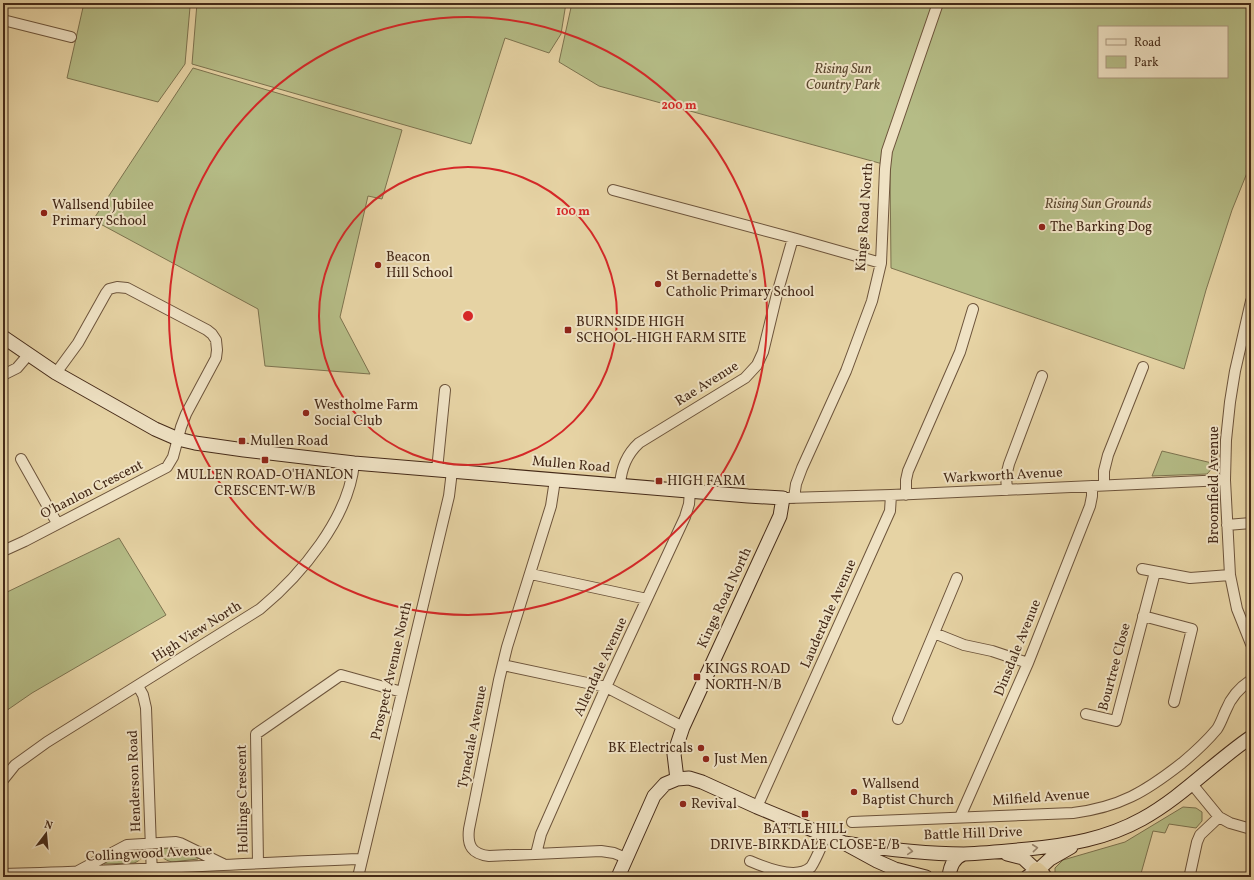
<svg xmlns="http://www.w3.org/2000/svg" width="1254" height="880" font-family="Vollkorn,serif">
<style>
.green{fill:#b5bc86;stroke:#7d734f;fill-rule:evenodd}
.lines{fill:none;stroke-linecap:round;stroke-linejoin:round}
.street-casing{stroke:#6d543b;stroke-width:12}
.secondary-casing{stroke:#452a18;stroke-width:15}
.highway-casing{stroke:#452a18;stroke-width:19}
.street{stroke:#efe2c4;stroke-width:10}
.secondary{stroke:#efe2c4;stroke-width:13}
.highway{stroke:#e6d3a4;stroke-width:17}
.oneway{stroke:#9a866e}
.ring{fill:none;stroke:#d62828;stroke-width:2}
.poi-dot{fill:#8f2418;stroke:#efe2c4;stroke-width:1.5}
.labels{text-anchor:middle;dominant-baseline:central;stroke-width:4;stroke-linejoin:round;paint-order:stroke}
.park-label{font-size:14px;font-style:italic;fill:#5b472e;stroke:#efe2c4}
.poi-label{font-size:14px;fill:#452a18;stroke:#efe2c4;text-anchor:start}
.street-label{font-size:14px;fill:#452a18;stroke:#efe2c4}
.centre{fill:#d62828;stroke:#efe2c4;stroke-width:2}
.ring-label{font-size:12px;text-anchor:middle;font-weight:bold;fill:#d62828;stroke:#efe2c4;stroke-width:4;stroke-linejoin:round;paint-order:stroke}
</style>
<rect width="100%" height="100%" fill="#e6d3a4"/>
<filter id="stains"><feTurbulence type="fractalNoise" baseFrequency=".005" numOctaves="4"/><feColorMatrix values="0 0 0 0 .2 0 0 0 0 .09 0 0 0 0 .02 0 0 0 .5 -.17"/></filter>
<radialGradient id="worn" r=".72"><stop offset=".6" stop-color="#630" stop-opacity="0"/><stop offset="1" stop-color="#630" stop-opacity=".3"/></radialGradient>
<path class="green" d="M84,3h76l30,4 -5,57 -27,38 -91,-24z
M197,3h369l-5,31 -12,19 -44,-15 -34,106 -279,-80z
M572,3h679v160l-19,47 -26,80 -22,79 -293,-101 -1,-102 -291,-80 -40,-24zM1099,27h128v50h-128z
M193,68l209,62 -20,69 -14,-3 -28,121 30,57 -105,-8 -7,-57 -165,-89z
M1162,451l54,13 -9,10 -55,2z
M119,538l47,77 -134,78 -29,20v-119z
M1183,807l13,1 6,4v9l-6,7 -27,-4 -4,9 -12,-2 -13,46h-85v-9l8,-8 62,-18z
M177,846l22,11 -1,2 -26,3c-8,-2 -13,-6 -15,-15z
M129,849h13l2,2c-1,6 -4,10 -10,12l-30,1v-2z"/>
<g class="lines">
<g class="street-casing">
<path id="street" d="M3,20l68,17
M613,190l180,48 88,25
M1251,301l-16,70 -5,31 -4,38 -1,40 5,95 7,34 14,35
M3,375l14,-7 12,-14
M21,459l36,64
M437,470l8,-80
M555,480l-4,26 -44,141 -8,33 -30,149c-2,17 3,25 20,27l112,-5 13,2 12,5
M620,485c1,-16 7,-31 19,-42l106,-65 12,-13 6,-13 14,-58 16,-56
M1104,485v-14l4,-16 35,-88
M1007,490l-1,-14 3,-12 33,-88
M906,495v-15l2,-9 52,-119 13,-43
M787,498l104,-3 334,-15
M794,498l2,-14 6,-16 44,-97 26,-70 9,-38 4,-94 2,-18 51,-148
M1227,525l24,-2
M3,551l22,-10 142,-74 6,-10 8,-30 5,-13 30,-56 1,-8 -1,-10 -4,-6 -5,-4 -80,-42 -10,-1 -8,2 -3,4 -28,50 -22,30
M1142,569l48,9 40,-3
M531,574l116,25
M1143,616l49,13 -18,73
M934,633l30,12 28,6 36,12
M503,665l103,22 77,40
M138,686l5,9 3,13 6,169
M1086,714l30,7 39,-149
M898,719l59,-141
M3,780l12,-15 32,-23 213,-133c41,-34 89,-91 94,-146
M1192,784l27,33 11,6 21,6
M757,807l133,-296 1,-16
M960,817l68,-154 62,-157 2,-10v-10
M852,822l221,-9c47,-6 72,-21 109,-50 12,-10 25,-22 35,-34 4,-6 6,-13 9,-19 5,-13 13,-22 25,-30
M536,854l5,-20 65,-147 79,-170 4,-13 1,-13
M750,861c16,7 47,19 61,6 6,-9 10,-21 15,-31
M258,863l-2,-129 85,-59 61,17
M78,871l49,-26 49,-3 4,1 43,21
M3,874c120,-3 239,-11 359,-15
M1190,874l7,-32 3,-7 19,-18
M358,877l91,-381 3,-25"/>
</g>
<g class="secondary-casing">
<path id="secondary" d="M3,337l53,36 99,56 23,10 17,4 49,7 110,13 394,33 35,2 -3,18 -97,211 -9,27 3,25
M844,843c40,6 80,11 120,11 22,-1 43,-3 64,-5 40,-4 78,-10 114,-30 40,-22 71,-56 109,-82
M1007,854l16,4 14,13
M618,877l36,-81 11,-12 12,-5 12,-1 13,4 55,25 87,36 33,18 18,8 31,8
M949,877c1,-10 5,-20 15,-23
M1027,877l10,-6 13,-12 21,-12"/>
</g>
<g class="highway-casing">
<path id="highway" d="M1037,871l6,6"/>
</g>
<use href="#street" class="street"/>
<use href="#secondary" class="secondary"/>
<use href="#highway" class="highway"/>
</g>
<defs><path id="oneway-chevron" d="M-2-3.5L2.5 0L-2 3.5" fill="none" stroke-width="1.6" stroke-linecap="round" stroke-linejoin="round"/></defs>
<g class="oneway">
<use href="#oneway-chevron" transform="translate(1035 848) rotate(-6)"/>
<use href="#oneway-chevron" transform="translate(910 851) rotate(5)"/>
</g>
<g class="ring">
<circle cx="468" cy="316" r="149"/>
<circle cx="468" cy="316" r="299"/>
</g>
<g class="poi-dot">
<circle cx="44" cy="213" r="4"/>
<circle cx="1042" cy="227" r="4"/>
<circle cx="378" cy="265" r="4"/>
<circle cx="658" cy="284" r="4"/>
<rect x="564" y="326" width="8" height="8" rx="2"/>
<circle cx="306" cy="413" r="4"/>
<rect x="238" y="437" width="8" height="8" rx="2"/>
<rect x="261" y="456" width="8" height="8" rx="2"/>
<rect x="655" y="477" width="8" height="8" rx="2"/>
<rect x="693" y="673" width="8" height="8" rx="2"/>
<circle cx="701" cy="748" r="4"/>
<circle cx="706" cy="759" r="4"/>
<circle cx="854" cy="792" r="4"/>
<circle cx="683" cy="804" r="4"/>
<rect x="801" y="810" width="8" height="8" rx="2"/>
</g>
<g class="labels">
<g class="park-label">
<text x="843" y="69">Rising Sun<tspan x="843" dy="16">Country Park</tspan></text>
<text x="1098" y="204">Rising Sun Grounds</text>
</g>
<g class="poi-label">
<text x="52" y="205">Wallsend Jubilee<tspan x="52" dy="16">Primary School</tspan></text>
<text x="1050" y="227">The Barking Dog</text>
<text x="386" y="257">Beacon<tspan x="386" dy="16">Hill School</tspan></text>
<text x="666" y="276">St Bernadette's<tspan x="666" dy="16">Catholic Primary School</tspan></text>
<text x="576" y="322">BURNSIDE HIGH<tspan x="576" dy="16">SCHOOL-HIGH FARM SITE</tspan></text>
<text x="314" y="405">Westholme Farm<tspan x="314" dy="16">Social Club</tspan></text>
<text x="250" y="441">Mullen Road</text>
<text x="265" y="475" text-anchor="middle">MULLEN ROAD-O'HANLON<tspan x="265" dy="16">CRESCENT-W/B</tspan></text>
<text x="667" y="481">HIGH FARM</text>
<text x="705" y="669">KINGS ROAD<tspan x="705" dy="16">NORTH-N/B</tspan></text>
<text x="693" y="748" text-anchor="end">BK Electricals</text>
<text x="714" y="759">Just Men</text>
<text x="862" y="784">Wallsend<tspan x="862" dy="16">Baptist Church</tspan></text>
<text x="691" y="804">Revival</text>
<text x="805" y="829" text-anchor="middle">BATTLE HILL<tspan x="805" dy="16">DRIVE-BIRKDALE CLOSE-E/B</tspan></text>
</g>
<g class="street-label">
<text transform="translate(865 217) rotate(-86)">Kings Road North</text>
<text transform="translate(707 384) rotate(-32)">Rae Avenue</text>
<text transform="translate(571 465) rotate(5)">Mullen Road</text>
<text transform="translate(1003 476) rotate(-3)">Warkworth Avenue</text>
<text transform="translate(1214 485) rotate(-90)">Broomfield Avenue</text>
<text transform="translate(92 490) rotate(-27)">O'hanlon Crescent</text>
<text transform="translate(725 598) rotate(-65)">Kings Road North</text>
<text transform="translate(829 614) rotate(-66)">Lauderdale Avenue</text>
<text transform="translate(197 632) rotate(-32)">High View North</text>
<text transform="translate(1018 648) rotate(-68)">Dinsdale Avenue</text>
<text transform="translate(601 667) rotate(-65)">Allendale Avenue</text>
<text transform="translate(1115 667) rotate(-75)">Bourtree Close</text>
<text transform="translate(392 671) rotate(-77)">Prospect Avenue North</text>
<text transform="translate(473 737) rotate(-79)">Tynedale Avenue</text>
<text transform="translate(135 781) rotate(-92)">Henderson Road</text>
<text transform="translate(1041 798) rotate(-4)">Milfield Avenue</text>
<text transform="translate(243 799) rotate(-91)">Hollings Crescent</text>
<text transform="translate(973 834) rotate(-2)">Battle Hill Drive</text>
<text transform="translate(149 854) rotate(-3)">Collingwood Avenue</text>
</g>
</g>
<circle cx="468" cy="316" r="6" class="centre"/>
<g class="ring-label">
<text x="679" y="109">200 m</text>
<text x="573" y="215">100 m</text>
</g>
<rect width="1254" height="880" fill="none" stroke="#e6d3a4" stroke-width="16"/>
<rect x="4" y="4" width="1246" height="872" fill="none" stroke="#452a18" stroke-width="2"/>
<rect x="8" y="8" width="1238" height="864" fill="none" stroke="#452a18"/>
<rect x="1098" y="26" width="130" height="52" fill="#efe2c4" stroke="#ab987f"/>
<rect x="1106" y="39" width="20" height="6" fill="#efe2c4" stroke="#ab987f"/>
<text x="1134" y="46" font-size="12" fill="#452a18">Road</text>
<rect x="1106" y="56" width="20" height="12" fill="#b5bc86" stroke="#ab987f"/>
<text x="1134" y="66" font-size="12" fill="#452a18">Park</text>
<g transform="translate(46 834) rotate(16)" stroke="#efe2c4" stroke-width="3" paint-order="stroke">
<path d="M0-3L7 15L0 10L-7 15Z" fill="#452a18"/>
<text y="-6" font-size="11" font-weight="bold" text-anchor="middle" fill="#452a18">N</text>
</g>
<rect width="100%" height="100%" filter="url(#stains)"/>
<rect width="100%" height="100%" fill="url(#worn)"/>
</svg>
